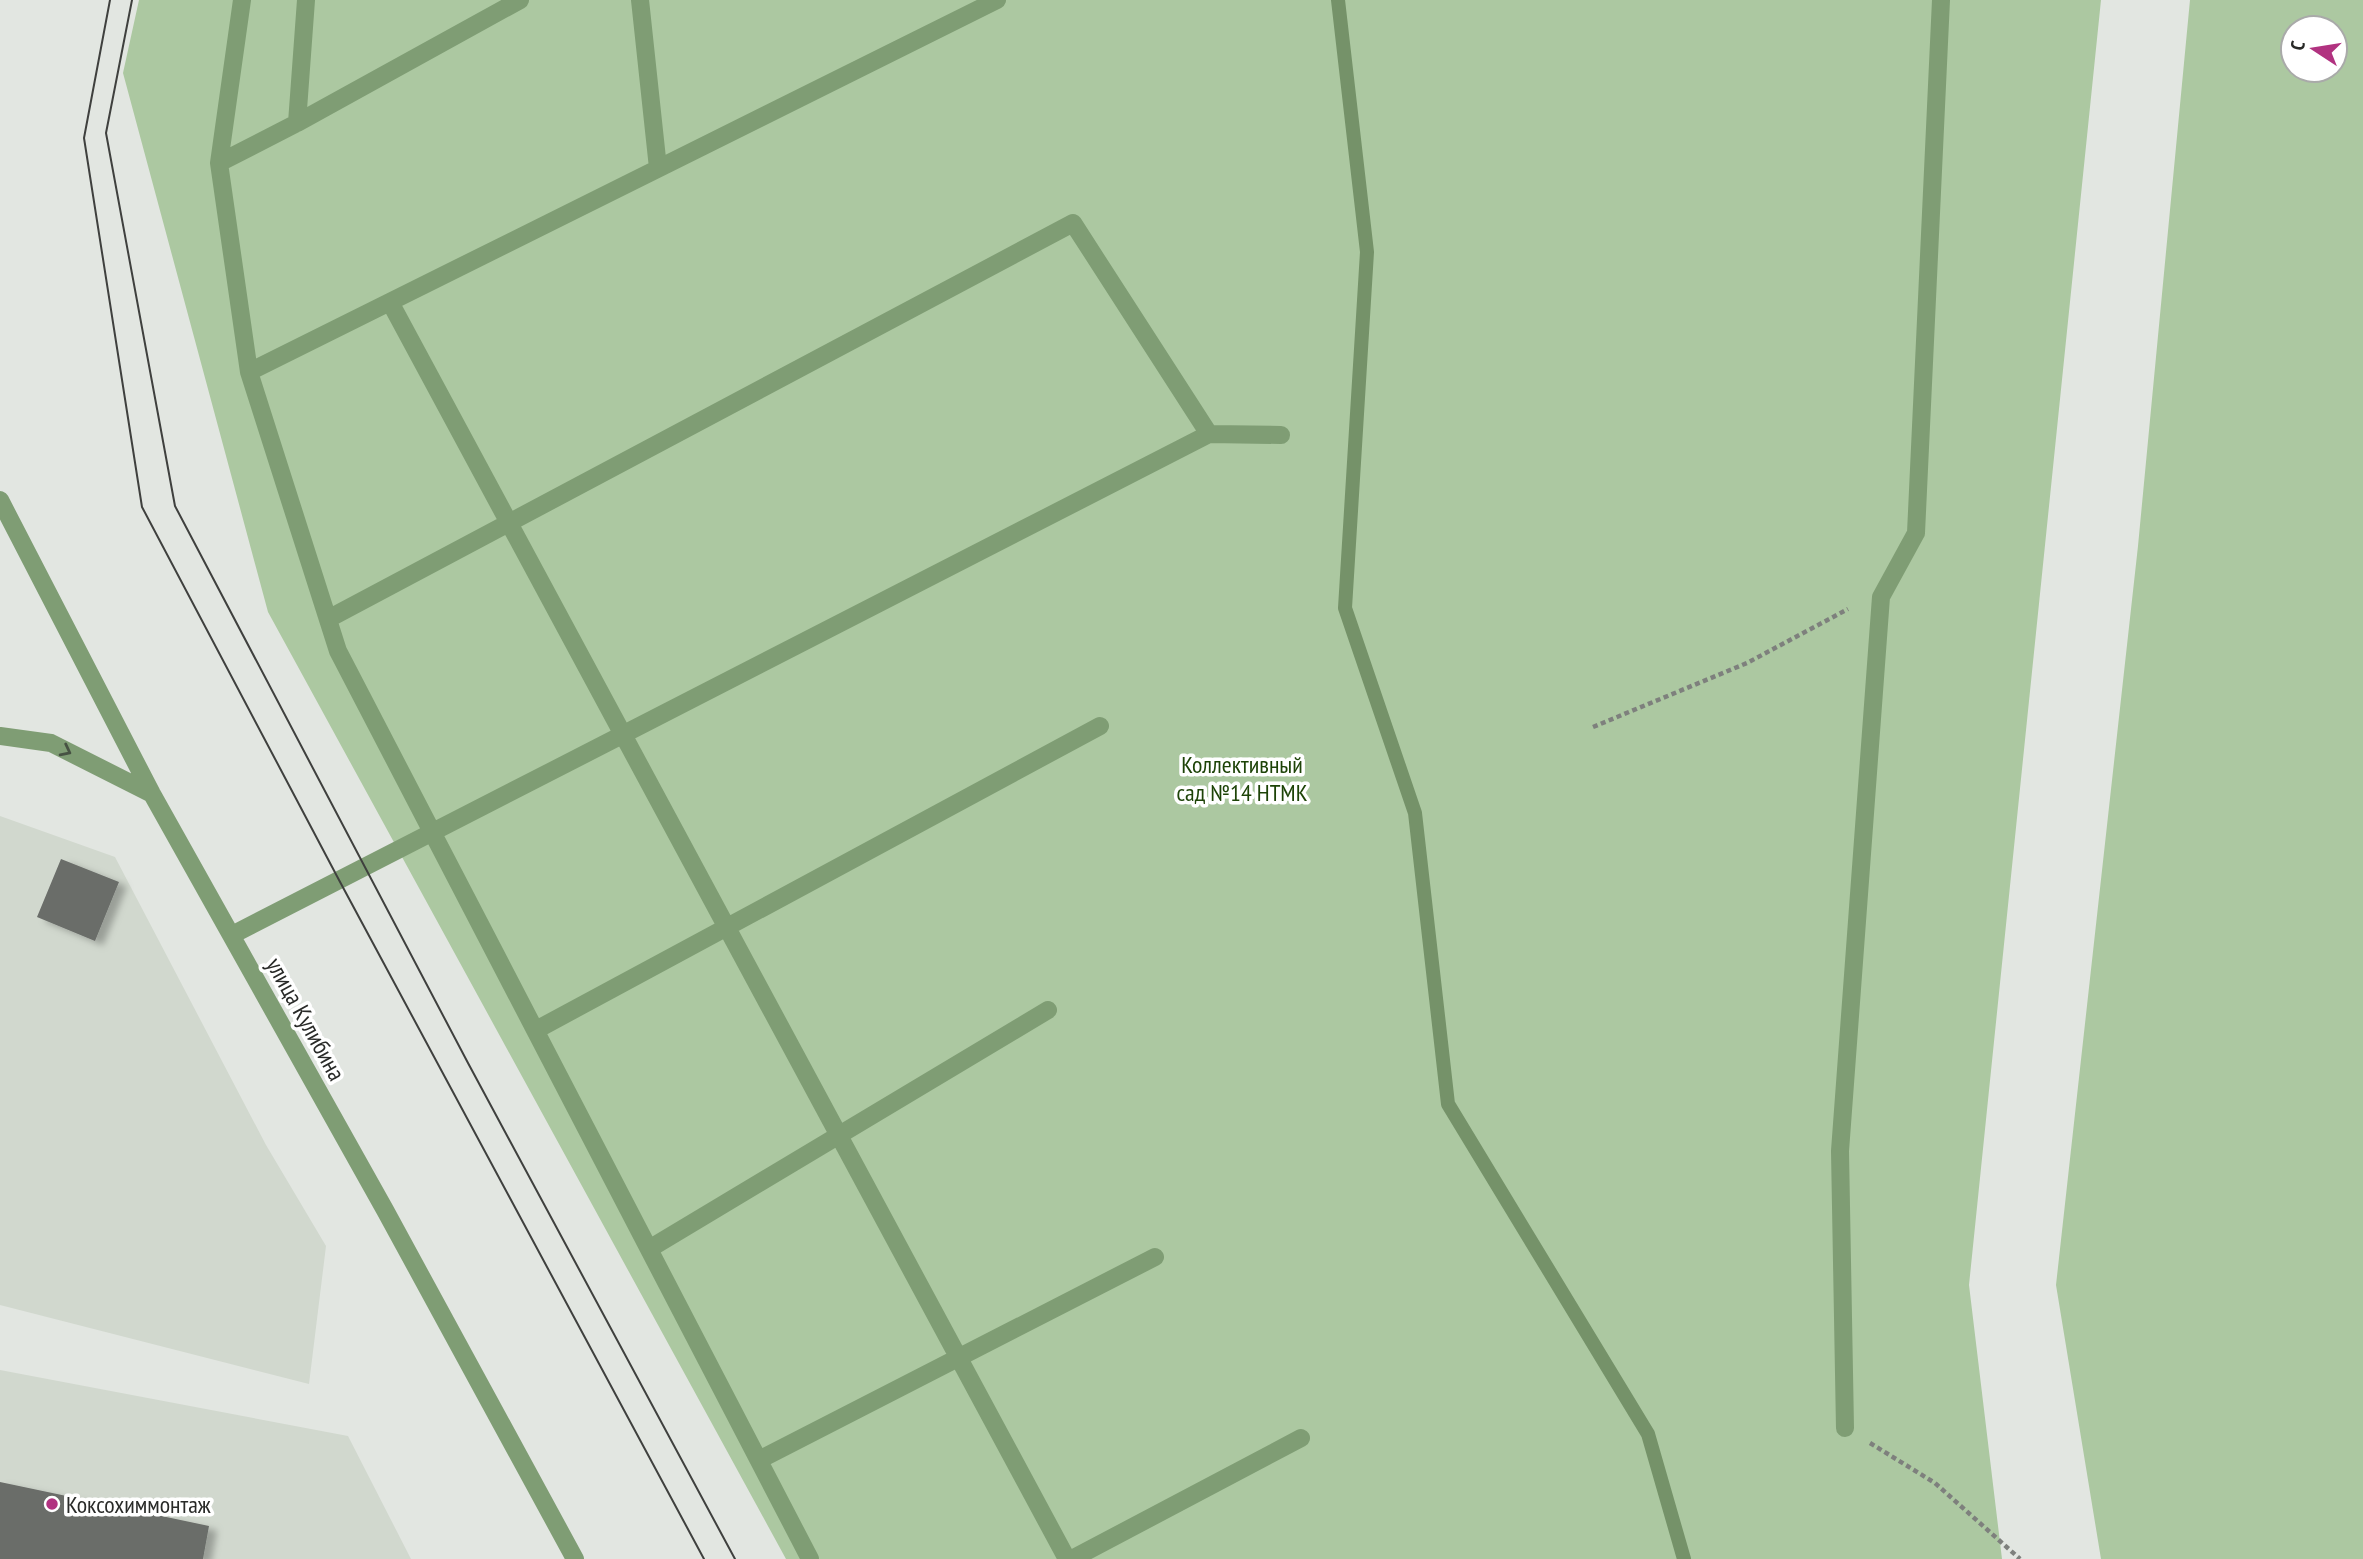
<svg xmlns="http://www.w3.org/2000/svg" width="2363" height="1559" font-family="'PT Sans Narrow',sans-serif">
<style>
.built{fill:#d1d8ce}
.green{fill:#acc8a1;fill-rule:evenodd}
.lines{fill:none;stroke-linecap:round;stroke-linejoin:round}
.stream{stroke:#759269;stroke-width:14}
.building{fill:#6a6d69;filter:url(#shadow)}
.path{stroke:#7e807d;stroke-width:4.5;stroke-dasharray:5 3.5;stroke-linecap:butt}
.minor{stroke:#7f9d74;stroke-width:18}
.tram{stroke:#3f403e;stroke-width:2}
.oneway{stroke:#475243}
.poi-dot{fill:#b13280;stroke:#fff;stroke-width:2.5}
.labels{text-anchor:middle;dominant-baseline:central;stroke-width:7;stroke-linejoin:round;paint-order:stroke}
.park-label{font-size:24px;fill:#1d4307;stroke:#fff}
.street-label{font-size:24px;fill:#292a28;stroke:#fff}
.poi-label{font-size:24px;fill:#292a28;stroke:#fff;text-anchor:start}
</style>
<defs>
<filter id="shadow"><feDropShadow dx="8" dy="4.5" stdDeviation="3.5" flood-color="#0004"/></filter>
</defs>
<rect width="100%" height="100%" fill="#e2e6e1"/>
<path class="built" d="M0,816l115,41 151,288 60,101 -17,138 -309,-79z
M0,1370l348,66 63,123h-411z"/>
<path class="green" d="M139,0h1962l-132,1285 33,274h-1216l-518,-947 -145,-539z
M2190,0h173v1559h-262l-45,-274 82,-739zM2335,28v42h-42v-42z"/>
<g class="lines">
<path class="stream" d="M1338,0l29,252 -22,356 70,205 33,291 200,330 36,125"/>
</g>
<path class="building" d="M61,859l58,23 -24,59 -58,-24z
M0,1482l209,44 -6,33h-203z"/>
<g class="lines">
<path class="path" d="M1593,727l154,-64 101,-54
M1870,1443l65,40 85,76"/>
<path class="minor" d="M242,0l-23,163 30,209 89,279 472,908
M640,0l18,168
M297,123l9,-123
M219,163l78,-40 223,-123
M390,302l677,1257
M249,372l748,-372
M0,500l152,294 233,416 190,349
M328,619l745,-396 136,211 72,1
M0,736l51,7 101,51
M232,935l977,-501
M536,1030l564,-304
M649,1249l399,-239
M1845,1428l-5,-277 41,-554 35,-64 25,-533
M759,1460l396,-203
M1072,1559l229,-121"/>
<path class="tram" d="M110,0l-26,138 58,369 197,373 365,679
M132,0l-26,133 69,373 293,557 267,496"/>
</g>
<defs><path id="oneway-chevron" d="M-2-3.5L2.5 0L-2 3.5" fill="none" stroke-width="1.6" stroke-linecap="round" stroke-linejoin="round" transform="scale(1.75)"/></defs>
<use class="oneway" href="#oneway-chevron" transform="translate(66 751) rotate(27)"/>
<circle class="poi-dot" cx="52" cy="1504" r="7"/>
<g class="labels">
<g class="park-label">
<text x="1242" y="764">Коллективный<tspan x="1242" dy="28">сад №14 НТМК</tspan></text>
</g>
<g class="street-label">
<text transform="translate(306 1019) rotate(61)">улица Кулибина</text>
</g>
<g class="poi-label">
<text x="66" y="1504">Коксохиммонтаж</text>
</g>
</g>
<g transform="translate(2314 49) rotate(282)"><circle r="33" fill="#ffffff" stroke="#a9aaa9" stroke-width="2"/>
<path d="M0-5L12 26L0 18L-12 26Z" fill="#b13280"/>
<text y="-10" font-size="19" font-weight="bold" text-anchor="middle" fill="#292a28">С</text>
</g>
</svg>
